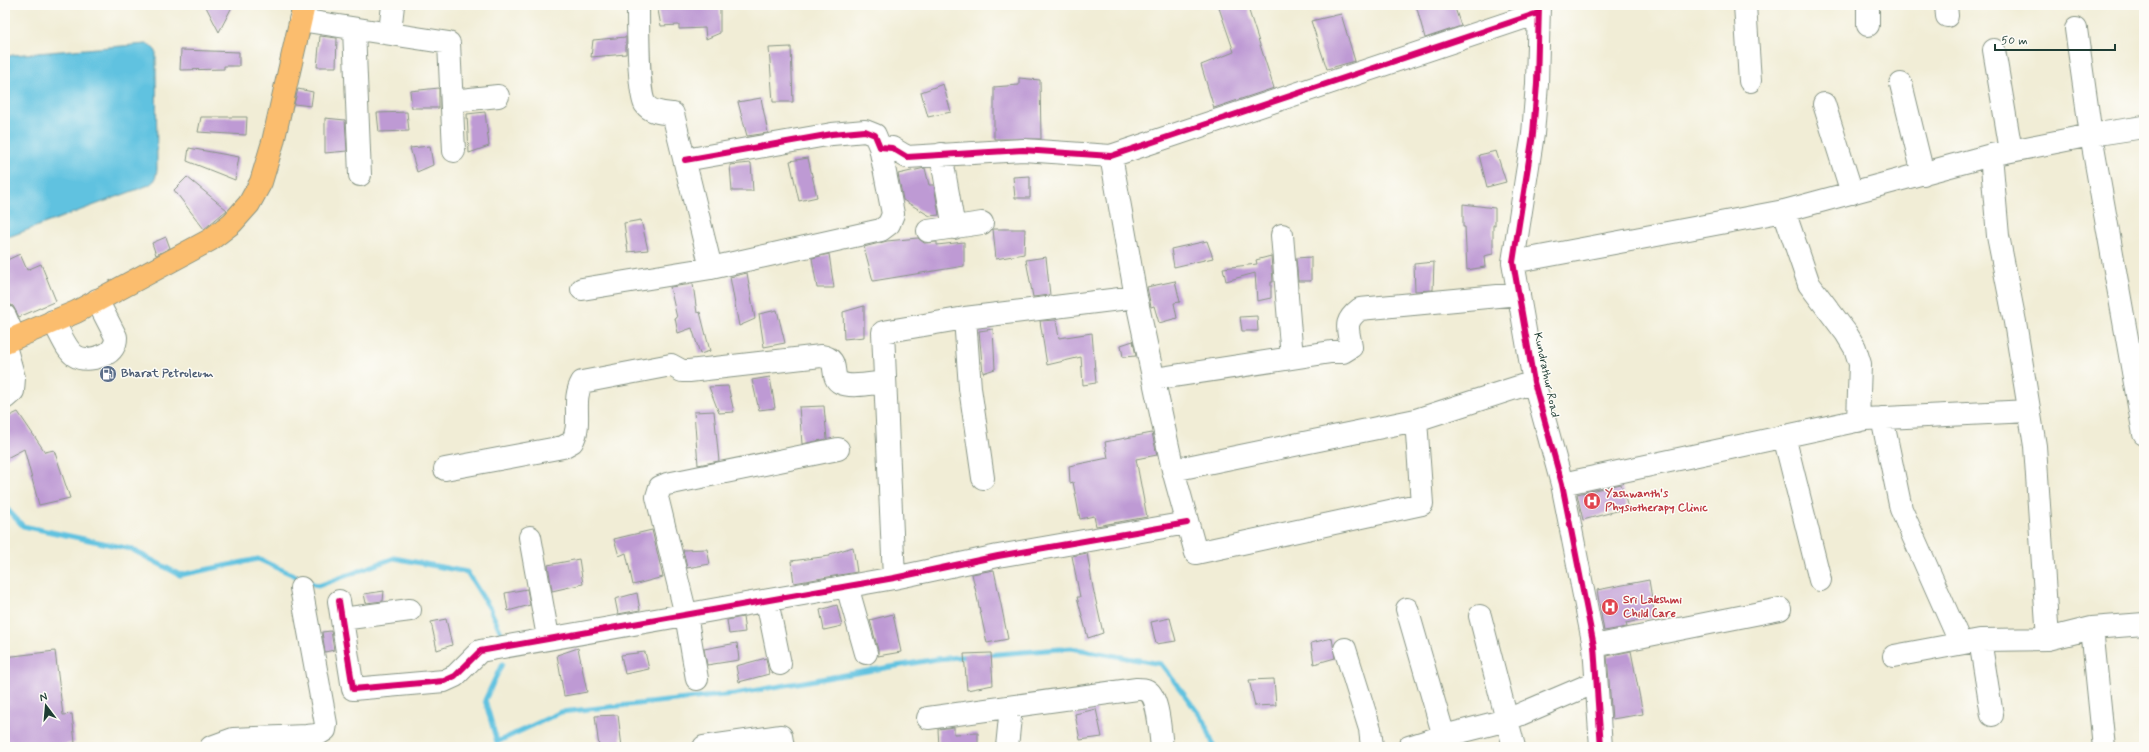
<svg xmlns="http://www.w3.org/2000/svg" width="2149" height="752" font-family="Mynerve,sans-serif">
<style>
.water{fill:#61c2e0;stroke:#40808a}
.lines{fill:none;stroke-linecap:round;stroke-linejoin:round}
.stream{stroke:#61c2e0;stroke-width:5}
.building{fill:#be9ad4}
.minor-casing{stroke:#889585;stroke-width:24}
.major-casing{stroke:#889585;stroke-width:24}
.minor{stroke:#fff;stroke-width:22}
.major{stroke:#fbbd6e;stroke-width:22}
.cycleway-casing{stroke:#fdfcf7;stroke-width:8}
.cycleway{stroke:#d6006c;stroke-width:6}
.labels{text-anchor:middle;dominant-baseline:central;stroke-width:3;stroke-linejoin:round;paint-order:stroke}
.service-label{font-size:12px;font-weight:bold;fill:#4e5e75;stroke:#fdfcf7;text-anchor:start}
.street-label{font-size:12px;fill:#1f3d34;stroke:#fdfcf7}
.health-label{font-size:12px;font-weight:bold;fill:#be3a42;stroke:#fdfcf7;text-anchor:start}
</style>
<rect width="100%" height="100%" fill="#fdfcf7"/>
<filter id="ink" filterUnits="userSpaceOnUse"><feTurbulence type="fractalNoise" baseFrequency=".025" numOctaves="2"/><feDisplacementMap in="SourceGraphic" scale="8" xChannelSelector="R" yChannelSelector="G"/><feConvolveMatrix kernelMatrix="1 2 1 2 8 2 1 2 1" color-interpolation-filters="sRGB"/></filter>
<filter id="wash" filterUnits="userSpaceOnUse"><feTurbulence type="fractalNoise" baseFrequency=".012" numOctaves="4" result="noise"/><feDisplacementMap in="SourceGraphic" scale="16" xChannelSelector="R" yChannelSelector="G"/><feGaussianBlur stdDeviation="0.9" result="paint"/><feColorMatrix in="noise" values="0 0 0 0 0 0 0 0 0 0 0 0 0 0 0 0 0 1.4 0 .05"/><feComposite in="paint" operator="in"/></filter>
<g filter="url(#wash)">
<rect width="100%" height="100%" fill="#f1edd6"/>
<path class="water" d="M146,44l4,1 6,6 1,119 -2,10 -6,5 -138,51h-6v-179l8,-2z"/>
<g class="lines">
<path class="stream" d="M5,507l18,19 108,23 49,26 78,-16 60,27 76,-28 73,14 23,37 13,28
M986,655l85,-7 90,16 44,58 9,25
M502,664l-17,36 12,42 64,-30 173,-18 203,-35 33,-3"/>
</g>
<g id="blocks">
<path class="building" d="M205,5h28l-14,27z
M657,5h63v28l-14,6 -1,-11 -26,1v-4l-18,1z
M1218,5h29l27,83 -60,20 -13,-43 33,-13z
M1416,5h38l7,21 -36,12z
M1341,14l14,47 -28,8 -16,-48z
M320,36l17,2 -1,29h-19z
M626,37v17l-35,3 2,-17z
M791,47l2,55h-20l-4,-54z
M181,50l58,2v14h-15v3l-44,1z
M1019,78l21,2 1,59h-47v-52l25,-2z
M943,84l8,28 -23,5 -7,-25z
M439,88v20h-27l-2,-17z
M298,89l15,3 -2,14 -17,-2z
M761,98l7,35 -21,3 -9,-34z
M407,112l2,19 -30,1 -2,-19z
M485,112l4,34 -20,7 -2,-39z
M201,117h46l-1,18 -48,-3z
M325,118l20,2 2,31 -22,2z
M430,146l3,19 -16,7 -7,-24z
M189,148l50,9 -4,23 -48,-19z
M1496,151l10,31 -19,5 -8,-32z
M808,158l9,39 -18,4 -9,-40z
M751,163l2,28h-21l-2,-26z
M925,168l4,17h5l5,30 -9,1 -27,-16 -5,-26z
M1030,176v22h-15l-2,-21z
M187,177l40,33 -23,19 -30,-39z
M1463,204l32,4v17h-2v29l-9,2 1,11 -18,3 -2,-43h-2z
M641,220l7,30 -20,2 -4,-29z
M993,229h32l-1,25 -28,5z
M166,237l4,11 -14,7 -4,-12z
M918,238l6,5 13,-1v3l27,-3v24l-91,15 -9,-34 23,-6z
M1207,241l6,17 -39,9 -3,-18z
M20,254l7,16 14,-6 15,37 -37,16 -6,-11 -4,-2 -4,-10v-33z
M829,254l5,34h-17l-5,-30z
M1271,256l2,26h-2v16l-14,3 -2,-28 -29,8 -3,-13 34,-4 -1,-4z
M1046,257l4,38 -17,2 -7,-37z
M1311,257v24h-13l-2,-23z
M1434,262l-1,28 -18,1 -1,-27z
M747,273l8,46 -16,7 -9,-49z
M1175,281l5,21 -6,1 3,15 -18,5 -5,-17 -3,1 -4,-20z
M693,284l4,29 3,-1 10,39 -10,3 -8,-26 -14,5 -3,-15h2l-7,-31z
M864,306v31l-20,2 -1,-27z
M777,310l8,33 -21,4 -5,-33z
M1257,316l1,15h-16l-2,-14z
M1056,320l3,18 33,-5 4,50 -13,2 -2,-28 -34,8 -7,-44z
M993,329l2,40 -12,4 -4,-42z
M1133,341l3,15 -13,1 -2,-12z
M770,377l5,31 -16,2 -7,-30z
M728,386l6,26 -15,1 -10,-26z
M824,406l3,33 -25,5 -3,-37z
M714,411l5,50 -21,4 -4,-53z
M18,412l27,40 9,-2 16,48 -31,7 -15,-56 -19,10v-41z
M1152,433l5,22 -21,4 11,58 -51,9 -2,-10 -14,3 -7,-37 -3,1 -1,-17 39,-8 -3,-16z
M1621,484l7,24 -45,12 -6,-26z
M652,530l11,47 -30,8 -7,-32 -7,3 -5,-17z
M853,547l4,25 -63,11 -3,-22 39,-5v-2z
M707,549l3,15 -23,4 -4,-18z
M1087,553l6,35 10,45 -15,5 -11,-41h3l-8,-41z
M579,559l4,25 -31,7 -4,-26z
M994,570l14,69 -21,4 -15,-69z
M1649,580l6,37 -29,6 1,4 -23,4 -7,-41z
M527,589l3,16 -22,6 -3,-18z
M384,591l-1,10 -17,2 -2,-9z
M637,593l3,17 -22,4 -3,-15z
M837,605l5,21 -18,4 -4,-20z
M893,614l8,38 -23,4v-6l-8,-30z
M743,617l2,15 -16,2 -2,-14z
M1170,618l6,23 -20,3 -5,-22z
M446,619l6,26 -15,5 -6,-28z
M331,631l3,19 -9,2 -3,-20z
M1332,638l3,20 -21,6 -3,-21z
M737,643l2,17 -32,5 -3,-16z
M578,648l9,44 -23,4 -7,-41z
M55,651l8,64 9,-1 3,29 -33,4h-37v-90z
M1631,651l12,63 -31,5 -5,-63z
M645,652l4,17 -24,5 -4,-19z
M991,653l2,32 -26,5 -3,-36z
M766,658l3,16 -30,8 -3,-16z
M1274,679l2,26 -21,1 -6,-26z
M1096,709l6,28 -22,3 -5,-26z
M618,715l4,32h-23l-4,-31z
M954,727v7l24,-1v14h-39l-1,-18z"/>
</g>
</g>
<g filter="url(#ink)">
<use href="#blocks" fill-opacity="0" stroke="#889585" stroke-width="1"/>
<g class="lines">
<g class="minor-casing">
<path id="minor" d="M638,5c0,17 0,88 7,99 6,9 18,9 28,10l38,154
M1539,5l-2,79 -4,50 -20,128 21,120 28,102 32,162 7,101
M1745,5l5,76
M1868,5v20
M1946,5l1,11
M300,20l149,23 5,108
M354,29l6,146
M2076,29l15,106 53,299
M390,32l3,-27
M1994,50l17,101
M1901,84l22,90
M452,101l46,-5
M1824,104l28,89
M941,154l13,74
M1991,155l7,81 17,86 20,124 13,193
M1111,156l25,141 37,173 23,83 226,-49 -6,-84
M685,160l147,-26 33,-3 10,4 5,12 12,1 15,9 116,-7 88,6 427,-143
M1784,211l25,73 37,49 9,15 5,16 -2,57
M928,231l54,-8
M1282,235l10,123
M1513,262l271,-51 207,-56 100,-20 53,-8
M582,289l129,-21 170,-38 8,-6 4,-10 -13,-67
M5,316l9,21
M965,318l5,70 13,90
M53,321c15,26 17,47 51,34 8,-3 12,-10 12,-18l-19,-37
M5,346l9,32 -1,13 -8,7
M1154,379l177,-27h12l8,-5c-3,-19 -8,-25 9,-38l159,-15
M1882,418l19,91 59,133
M1784,436l36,144
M445,469l118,-22 9,-5c11,-18 -1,-41 10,-60l89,-17 11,6h7l132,-15c21,3 7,21 20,27 10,5 33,0 44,-1
M1173,470l243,-50 118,-38
M1562,484l303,-65 164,-8
M530,537l18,100
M894,578l-11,-246 82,-14 171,-21
M847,586l19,67
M339,601l14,88 91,-8 11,-5 25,-25 414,-73 104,-22 189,-33
M767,601l13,63
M1407,609l40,138
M1480,616l34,131
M342,619l68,-9
M2092,628l12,119
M1980,640l12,75
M1594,646l186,-37
M1345,649l25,80 2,18
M1894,656l86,-16 68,-1 44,-11 52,-4
M697,679l-11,-64 -29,-118 3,-10 7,-3 171,-35
M928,718l209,-29c2,0 7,0 9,1 13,5 14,44 16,57
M211,747l22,-8 73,-3 11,-1 8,-5 1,-6 -25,-136
M704,747l77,-11 2,11
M1007,747l4,-40
M1409,747l35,-11 63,-16 89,-38"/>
</g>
<g class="major-casing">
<path id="major" d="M5,342l71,-30 134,-72 22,-17 17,-19 12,-22 12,-40 31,-137"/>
</g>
<use href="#minor" class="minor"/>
<use href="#major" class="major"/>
<g class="cycleway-casing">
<path id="cycleway" d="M1539,5l-2,79 -4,50 -20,128 21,120 28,102 32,162 7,101
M685,160l147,-26 33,-3 10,4 5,12 12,1 15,9 116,-7 88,6 427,-143
M339,601l14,88 91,-8 11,-5 25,-25 414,-73 104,-22 189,-33"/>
</g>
<use href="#cycleway" class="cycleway"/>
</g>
</g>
<defs>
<g id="fuel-disc" transform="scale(0.9)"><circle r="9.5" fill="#5c6f8a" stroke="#fdfcf7"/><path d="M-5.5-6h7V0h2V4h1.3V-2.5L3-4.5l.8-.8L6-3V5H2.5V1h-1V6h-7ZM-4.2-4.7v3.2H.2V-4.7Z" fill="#fff"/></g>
<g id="hospital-disc" transform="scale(0.9)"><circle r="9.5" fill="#e0444e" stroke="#fdfcf7"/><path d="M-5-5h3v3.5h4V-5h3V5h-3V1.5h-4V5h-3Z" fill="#fff"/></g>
</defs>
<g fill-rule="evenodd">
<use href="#fuel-disc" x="108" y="374"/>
<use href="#hospital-disc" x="1592" y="501"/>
<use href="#hospital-disc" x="1610" y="607"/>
</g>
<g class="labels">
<g class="service-label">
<text x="121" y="374">Bharat Petroleum</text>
</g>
<g class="street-label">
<text transform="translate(1546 375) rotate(78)">Kundrathur Road</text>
</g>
<g class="health-label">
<text x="1605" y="494">Yashwanth's<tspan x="1605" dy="14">Physiotherapy Clinic</tspan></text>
<text x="1623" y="600">Sri Lakshmi<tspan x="1623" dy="14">Child Care</tspan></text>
</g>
</g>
<rect width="2149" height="752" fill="none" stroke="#fdfcf7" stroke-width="20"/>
<g transform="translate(46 706) rotate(344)" stroke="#fdfcf7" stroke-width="3" paint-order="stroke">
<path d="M0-3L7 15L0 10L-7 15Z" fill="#1f3d34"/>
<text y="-6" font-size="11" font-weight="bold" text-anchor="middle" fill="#1f3d34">N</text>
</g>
<path d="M1995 44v6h120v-6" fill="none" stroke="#1f3d34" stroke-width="2"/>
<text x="2001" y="44" font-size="12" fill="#1f3d34" stroke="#fdfcf7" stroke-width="3" paint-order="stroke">50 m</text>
</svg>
